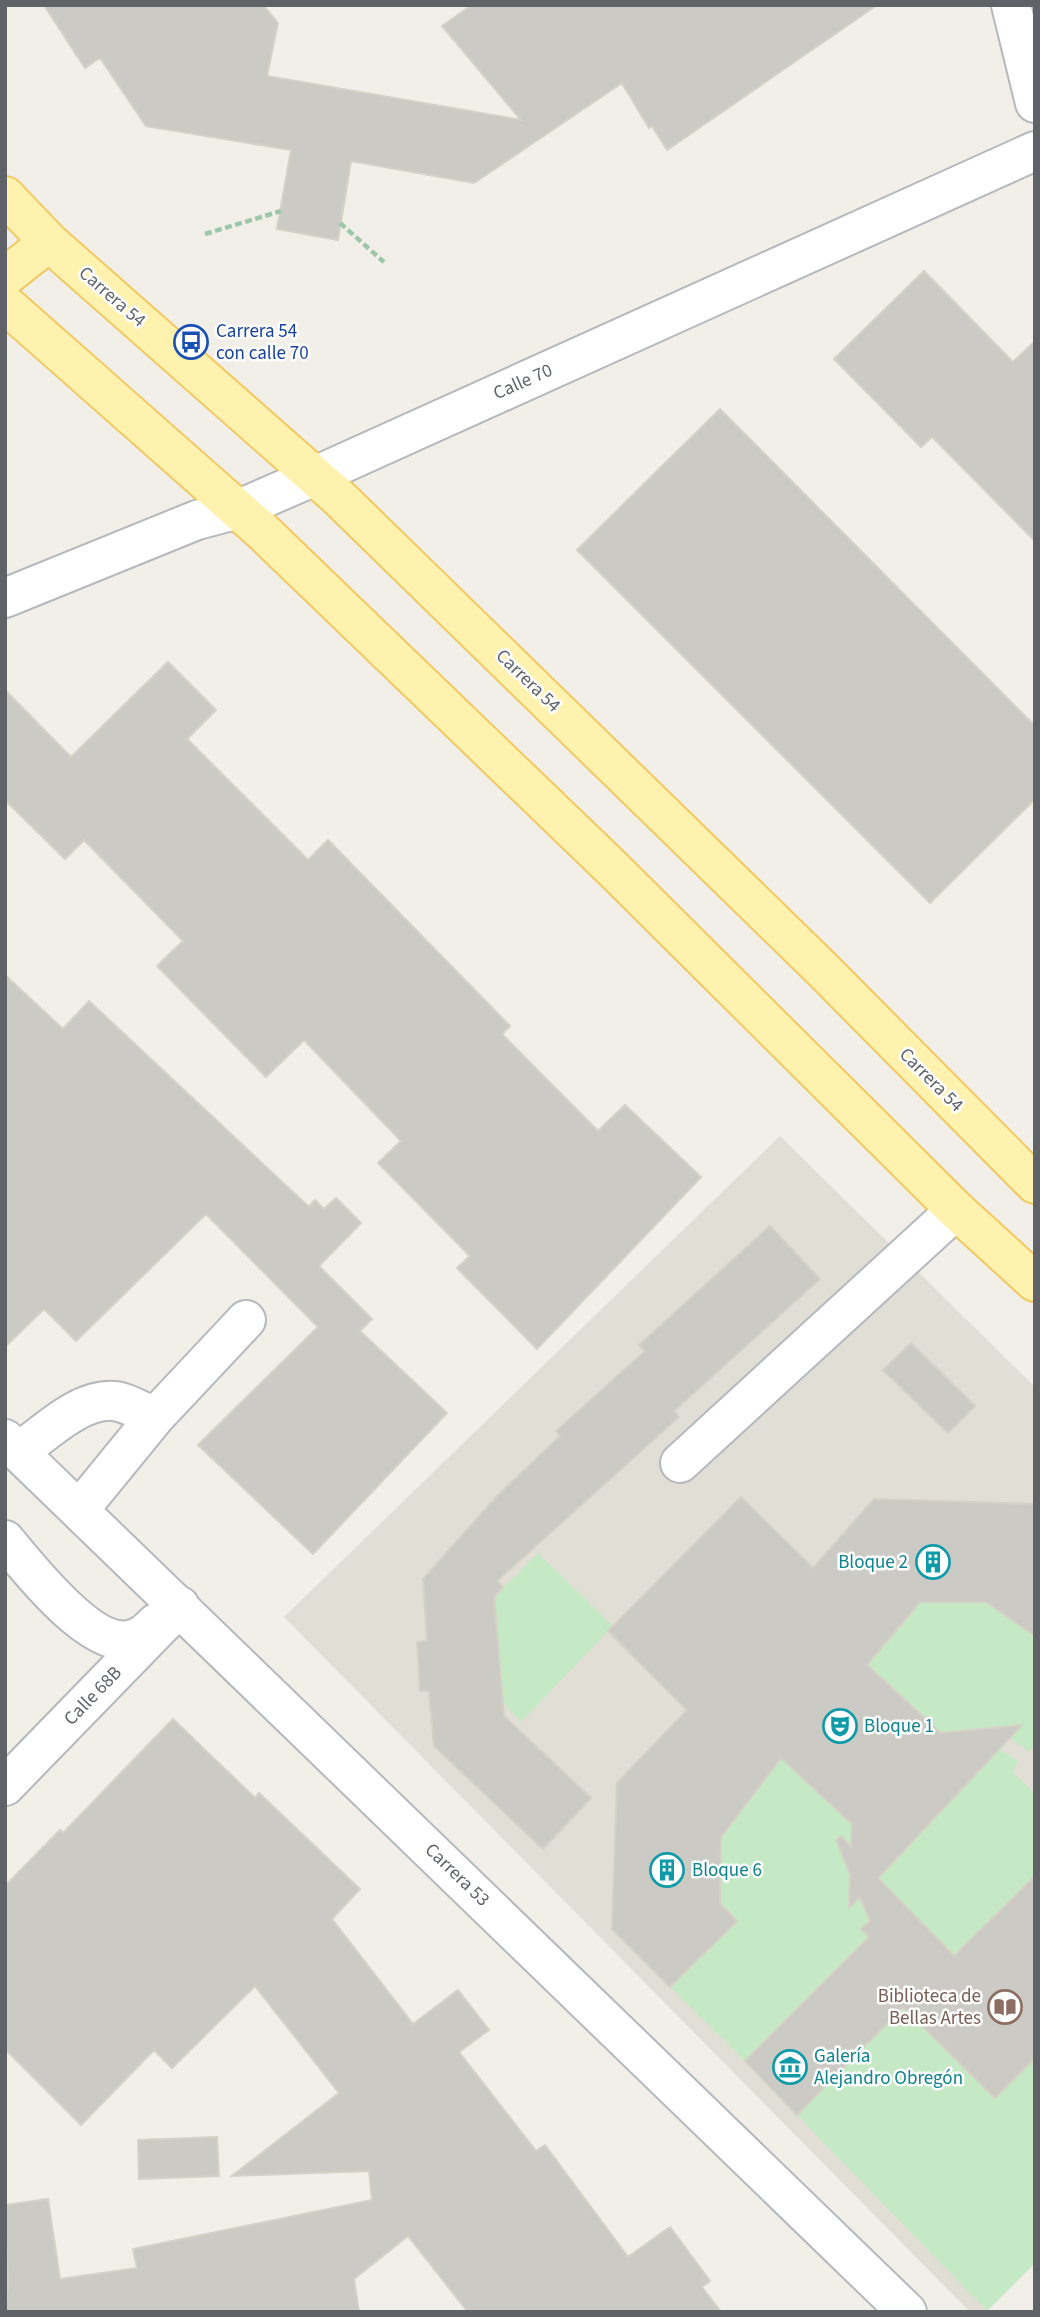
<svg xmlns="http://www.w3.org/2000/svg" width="1040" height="2317" font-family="'Source Sans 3',sans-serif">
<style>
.education{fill:#e1ded6}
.green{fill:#c5e8c5}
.building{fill:#cccac5;stroke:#d6d1c6;stroke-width:2}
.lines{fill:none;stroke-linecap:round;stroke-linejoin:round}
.minor-casing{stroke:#b5b8bc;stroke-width:42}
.major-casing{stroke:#f2c960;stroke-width:42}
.path{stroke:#9cc7a9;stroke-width:4.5;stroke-dasharray:7 3.5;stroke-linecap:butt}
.minor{stroke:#fff;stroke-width:38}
.major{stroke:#fff2af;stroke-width:38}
.labels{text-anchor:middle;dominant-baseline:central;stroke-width:5;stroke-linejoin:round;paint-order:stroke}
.street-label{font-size:19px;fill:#5f6368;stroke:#fff}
.transit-label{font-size:19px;fill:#164399;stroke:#fff;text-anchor:start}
.culture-label{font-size:19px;fill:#0d838f;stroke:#fff;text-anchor:start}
.education-label{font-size:19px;fill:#785e54;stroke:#fff;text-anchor:end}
</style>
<rect width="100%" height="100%" fill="#f1efe8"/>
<path class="education" d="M780,1136l255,251v876l-49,49h-16l-686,-695z"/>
<path class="green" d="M538,1553l75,73 -92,96 -19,-21 -8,-104z
M858,1587l44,37 18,-22h66l34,24 15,-14v133l-7,7c-21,-21 -55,-33 -80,-13l-125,-116z
M732,1713l128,118c-20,30 -5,60 14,86l-13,12 8,8 -124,124 -75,-74 67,-66 -17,-18 1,-66 28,-37 -52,-52z
M986,1742l33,19 -7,10 23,23v82l-81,80 -71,-52 -21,-53z
M903,2007l92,91 40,-40v205l-48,48 -190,-196z"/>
<path class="building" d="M44,5h219l15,18 -11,53 254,44 -79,-94 30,-21h405l-210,145 -15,-24 -3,2 -27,-45 -148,100 -123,-22 -13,79 -61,-11 14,-79 -145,-24 -46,-68 -15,10z
M924,271l89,91 22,-21v200l-103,-104 -11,10 -87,-88z
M720,409l315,317v73l-105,104 -353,-353z
M168,662l48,48 -29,29 121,121 20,-20 182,186 -8,8 96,97 27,-26 76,72 -164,172 -80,-81 13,-12 -92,-93 23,-22 -97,-101 -38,37 -109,-111 26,-25 -99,-101 -19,19 -60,-59v-110l66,67z
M5,975l58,54 26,-28 220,206 6,-7 9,9 12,-11 25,25 -42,43 53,53 -12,12 87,82 -134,141 -115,-109 120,-118 -112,-113 -130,127 -32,-32 -39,38z
M770,1226l50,53 -146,132 5,6 -182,164 6,6 -9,10 10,119 87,82 -48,51 -109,-103 -5,-55h-9l-3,-49 10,-1 -4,-62 74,-83 63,-60 -4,-5 89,-80 -6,-6z
M911,1343l64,63 -27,27 -65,-63z
M741,1497l72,71 61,-69 161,5v132l-49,-34h-66l-53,63 74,68 81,-8 -144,153 76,78 81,-80v182l-40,40 -92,-91 -106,108 -52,-54 124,-124 -8,-8 9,-8 -10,-24 -11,11 1,-34 -14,-34 5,-4 10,11 1,-23 -71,-66 -60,79 -1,66 17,18 -67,66 -58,-58 5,-146 70,-73 -79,-79z
M173,1719l82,79 4,-5 101,96 -28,30 81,105 45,-34 31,40 -30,22 77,99 9,-6 83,112 42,-30 40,54 -8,6 19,25h-253l-60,-76 -54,43 5,33h-354l3,-25 -3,-82 43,-6 12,80 77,-11 -4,-19 239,-49 -3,-29 -137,5 107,-83 -84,-107 -83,82 -18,-18 -73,75 -76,-76v-163l55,-56 3,3z
M217,2137l2,39 -80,3 -1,-39z"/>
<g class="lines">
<g class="minor-casing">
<path id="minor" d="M1011,5l24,98
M5,598l192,-78 42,-11 76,-33 720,-325
M5,1439l902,873
M19,1452c26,-19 61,-54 95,-51 13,1 28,11 41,16l91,-97
M680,1463l276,-253
M79,1510l76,-93
M5,1540c23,28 85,107 124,100 12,-2 19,-9 27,-17
M5,1786l175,-180"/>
</g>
<g class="major-casing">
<path id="major" d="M5,196l44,46 288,254 485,473 213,215
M5,277l44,-35
M5,304l257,227 350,337 344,342 79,72"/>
</g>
<path class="path" d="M340,223l44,39
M205,234l76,-23"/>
<use href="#minor" class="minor"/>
<use href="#major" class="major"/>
</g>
<defs>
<g id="bus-ring" transform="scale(1.75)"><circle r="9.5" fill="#fff" stroke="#1a4fb4" stroke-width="1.5"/><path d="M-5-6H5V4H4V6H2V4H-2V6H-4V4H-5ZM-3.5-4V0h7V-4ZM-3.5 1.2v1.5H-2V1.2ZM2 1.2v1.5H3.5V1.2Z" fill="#1a4fb4"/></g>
<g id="building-ring" transform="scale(1.75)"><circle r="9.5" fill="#fff" stroke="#0f9aa8" stroke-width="1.5"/><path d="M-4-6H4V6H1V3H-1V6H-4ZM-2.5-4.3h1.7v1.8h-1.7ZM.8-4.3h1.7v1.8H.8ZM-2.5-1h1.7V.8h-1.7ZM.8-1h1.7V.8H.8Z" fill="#0f9aa8"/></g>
<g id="theatre-ring" transform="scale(1.75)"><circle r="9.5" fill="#fff" stroke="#0f9aa8" stroke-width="1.5"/><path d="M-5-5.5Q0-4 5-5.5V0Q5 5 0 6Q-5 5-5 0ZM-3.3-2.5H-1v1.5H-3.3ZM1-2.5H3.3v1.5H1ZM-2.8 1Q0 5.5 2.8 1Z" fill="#0f9aa8"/></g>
<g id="library-ring" transform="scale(1.75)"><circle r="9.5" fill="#fff" stroke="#8d6e63" stroke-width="1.5"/><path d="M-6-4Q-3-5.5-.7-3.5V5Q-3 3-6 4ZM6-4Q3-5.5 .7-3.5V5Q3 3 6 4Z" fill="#8d6e63"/></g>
<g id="museum-ring" transform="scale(1.75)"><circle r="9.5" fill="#fff" stroke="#0f9aa8" stroke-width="1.5"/><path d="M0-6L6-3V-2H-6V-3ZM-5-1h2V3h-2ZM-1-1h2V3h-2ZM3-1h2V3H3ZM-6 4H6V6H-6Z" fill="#0f9aa8"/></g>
</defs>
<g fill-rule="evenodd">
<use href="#bus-ring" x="191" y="342"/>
<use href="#building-ring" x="933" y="1562"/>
<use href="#theatre-ring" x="840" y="1726"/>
<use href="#building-ring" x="667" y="1870"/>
<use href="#library-ring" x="1005" y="2007"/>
<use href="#museum-ring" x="790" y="2067"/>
</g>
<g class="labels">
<g class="street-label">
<text transform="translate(112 297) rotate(41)">Carrera 54</text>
<text transform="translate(523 382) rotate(-24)">Calle 70</text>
<text transform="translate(528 681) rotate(44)">Carrera 54</text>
<text transform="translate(931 1080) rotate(45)">Carrera 54</text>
<text transform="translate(93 1696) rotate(-46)">Calle 68B</text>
<text transform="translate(457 1875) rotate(44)">Carrera 53</text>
</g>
<g class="transit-label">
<text x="216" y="331">Carrera 54<tspan x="216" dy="22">con calle 70</tspan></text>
</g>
<g class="culture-label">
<text x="908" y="1562" text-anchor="end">Bloque 2</text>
<text x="864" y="1726">Bloque 1</text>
<text x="692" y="1870">Bloque 6</text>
<text x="814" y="2056">Galería<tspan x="814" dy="22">Alejandro Obregón</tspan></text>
</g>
<g class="education-label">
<text x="981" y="1996">Biblioteca de<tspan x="981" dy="22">Bellas Artes</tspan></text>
</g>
</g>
<rect width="1040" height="2317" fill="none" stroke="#5f6368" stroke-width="14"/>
</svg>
